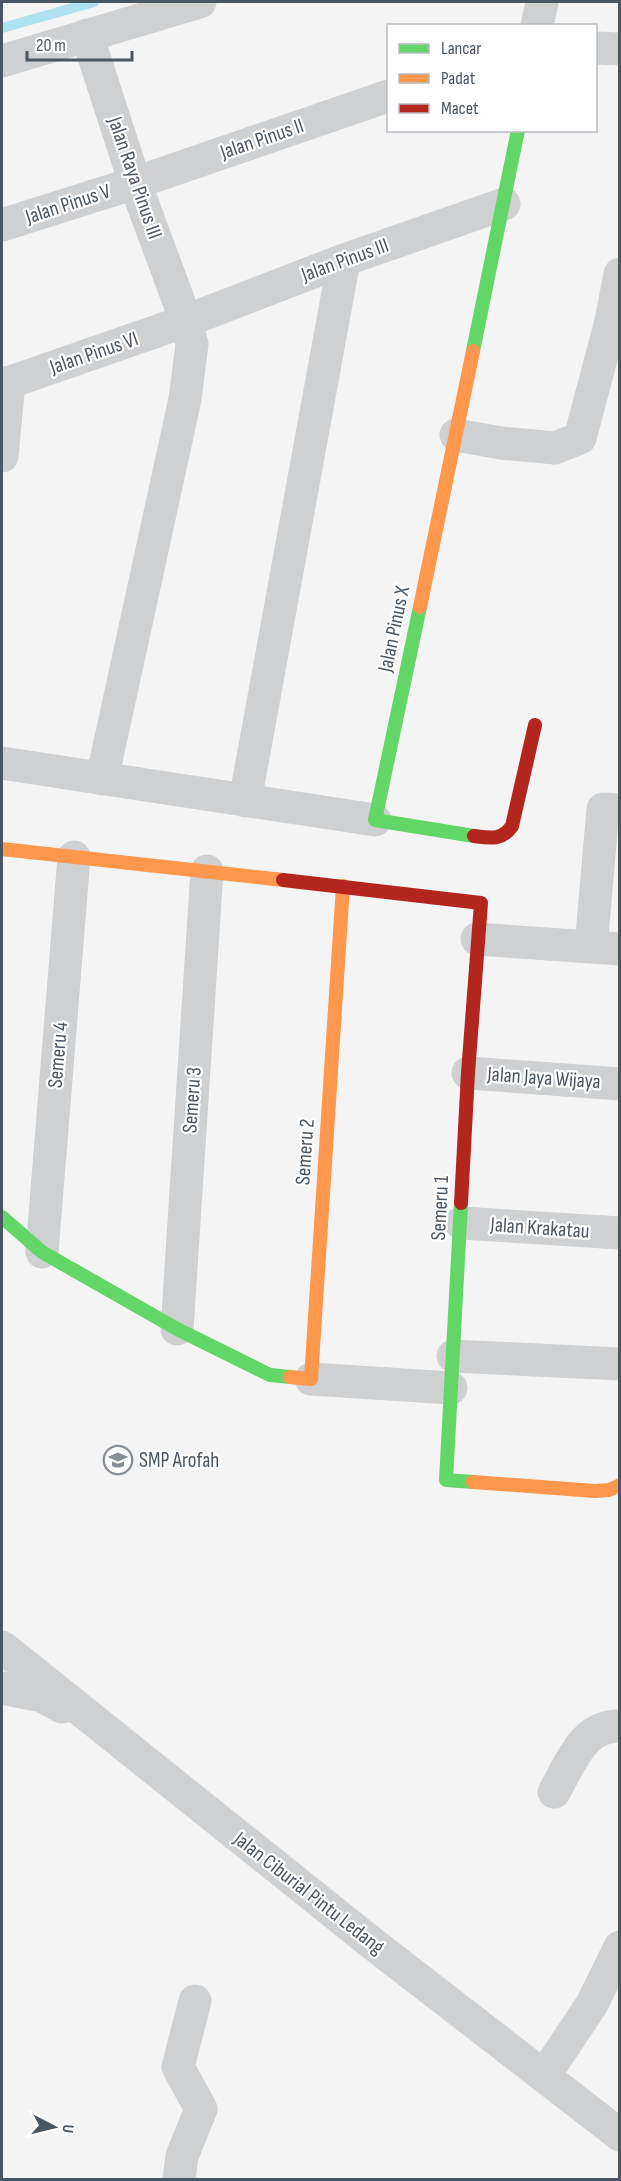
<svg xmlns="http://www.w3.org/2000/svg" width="621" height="2181" font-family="'Sofia Sans Condensed',sans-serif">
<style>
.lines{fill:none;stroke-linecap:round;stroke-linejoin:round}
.stream{stroke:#aee2f0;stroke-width:10}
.street{stroke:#ced0d2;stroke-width:33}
.fast{stroke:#63d668;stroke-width:14}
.slow{stroke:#ff974d;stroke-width:14}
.jam{stroke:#b3261e;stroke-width:14}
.labels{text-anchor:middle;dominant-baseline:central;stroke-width:4.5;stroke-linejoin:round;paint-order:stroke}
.street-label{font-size:21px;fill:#4a5661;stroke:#fff}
.poi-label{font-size:21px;fill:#4a5661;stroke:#fff;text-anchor:start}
</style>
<rect width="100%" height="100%" fill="#f4f4f4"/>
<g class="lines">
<path class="stream" d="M2,28l92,-26"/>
<path class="street" d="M537,26l5,-24
M87,35l48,148 51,138 6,23 -7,55 -83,380
M596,48l24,1
M2,61l198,-59
M2,225l133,-42 253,-87
M2,385l184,-64 158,-61 160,-56
M456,435l45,8 54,5 25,-10 31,-117 9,-47
M2,456l7,-74
M2,763l373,57
M245,801l99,-541
M477,939l143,10
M591,947l12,-138 17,1
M468,1073l152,11
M461,1223l159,10
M42,1252l32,-395
M177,1329l30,-458
M453,1356l167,8
M311,1379l140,9
M2,1647l371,297 247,191
M2,1688l40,8 20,11
M554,1792c16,-27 28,-67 66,-66
M544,2076l48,-72 28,-57
M179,2180l3,-24 19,-47 -23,-42 17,-66"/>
<path class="fast" d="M473,351l45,-221
M420,607l-45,213 99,16
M461,1203l-15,277 27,2
M2,1217l40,35 135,77 93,46 20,2"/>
<path class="slow" d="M420,607l53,-256
M2,849l281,31
M290,1377l21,2 32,-493
M473,1482l122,9 14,-1 11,-5"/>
<path class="jam" d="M474,836c16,2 28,5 38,-10l23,-101
M283,880l198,23 -13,170 -7,130"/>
</g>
<defs>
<g id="school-ring" transform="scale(1.5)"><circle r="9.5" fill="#fff" stroke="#868d94" stroke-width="1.5"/><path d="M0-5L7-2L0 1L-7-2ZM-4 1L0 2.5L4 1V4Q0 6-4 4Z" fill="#868d94"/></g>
</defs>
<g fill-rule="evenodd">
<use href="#school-ring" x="118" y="1460"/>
</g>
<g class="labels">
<g class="street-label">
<text transform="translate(262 139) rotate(-19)">Jalan Pinus II</text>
<text transform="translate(135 178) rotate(71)">Jalan Raya Pinus III</text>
<text transform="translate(68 204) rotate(-18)">Jalan Pinus V</text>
<text transform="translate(345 260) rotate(-20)">Jalan Pinus III</text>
<text transform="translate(94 353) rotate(-19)">Jalan Pinus VI</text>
<text transform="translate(394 629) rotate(-78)">Jalan Pinus X</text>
<text transform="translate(58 1055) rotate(-85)">Semeru 4</text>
<text transform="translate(544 1078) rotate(4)">Jalan Jaya Wijaya</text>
<text transform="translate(192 1100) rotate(-86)">Semeru 3</text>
<text transform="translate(305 1152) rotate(-86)">Semeru 2</text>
<text transform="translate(440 1208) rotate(-87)">Semeru 1</text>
<text transform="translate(540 1228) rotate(4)">Jalan Krakatau</text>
<text transform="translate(309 1893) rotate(38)">Jalan Ciburial Pintu Ledang</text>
</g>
<g class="poi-label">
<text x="139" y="1460">SMP Arofah</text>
</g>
</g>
<rect width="621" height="2181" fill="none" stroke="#4a5661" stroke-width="6"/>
<rect x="387" y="24" width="210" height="108" fill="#ffffff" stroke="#b7bbc0" stroke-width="1.5"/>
<rect x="399" y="44" width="30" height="9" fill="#63d668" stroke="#b7bbc0" stroke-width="1.5"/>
<text x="441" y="54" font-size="18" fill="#4a5661">Lancar</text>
<rect x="399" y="74" width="30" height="9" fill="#ff974d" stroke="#b7bbc0" stroke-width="1.5"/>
<text x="441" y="84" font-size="18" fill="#4a5661">Padat</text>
<rect x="399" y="104" width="30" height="9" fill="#b3261e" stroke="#b7bbc0" stroke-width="1.5"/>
<text x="441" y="114" font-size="18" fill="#4a5661">Macet</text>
<g transform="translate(54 2127) rotate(97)" stroke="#ffffff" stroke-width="4.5" paint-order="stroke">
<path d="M0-4.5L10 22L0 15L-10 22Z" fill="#4a5661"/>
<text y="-9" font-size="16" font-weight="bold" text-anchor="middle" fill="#4a5661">U</text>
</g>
<path d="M27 51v9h105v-9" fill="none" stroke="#4a5661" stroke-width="3"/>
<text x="36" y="51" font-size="18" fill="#4a5661" stroke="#ffffff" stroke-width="4.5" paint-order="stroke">20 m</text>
</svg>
